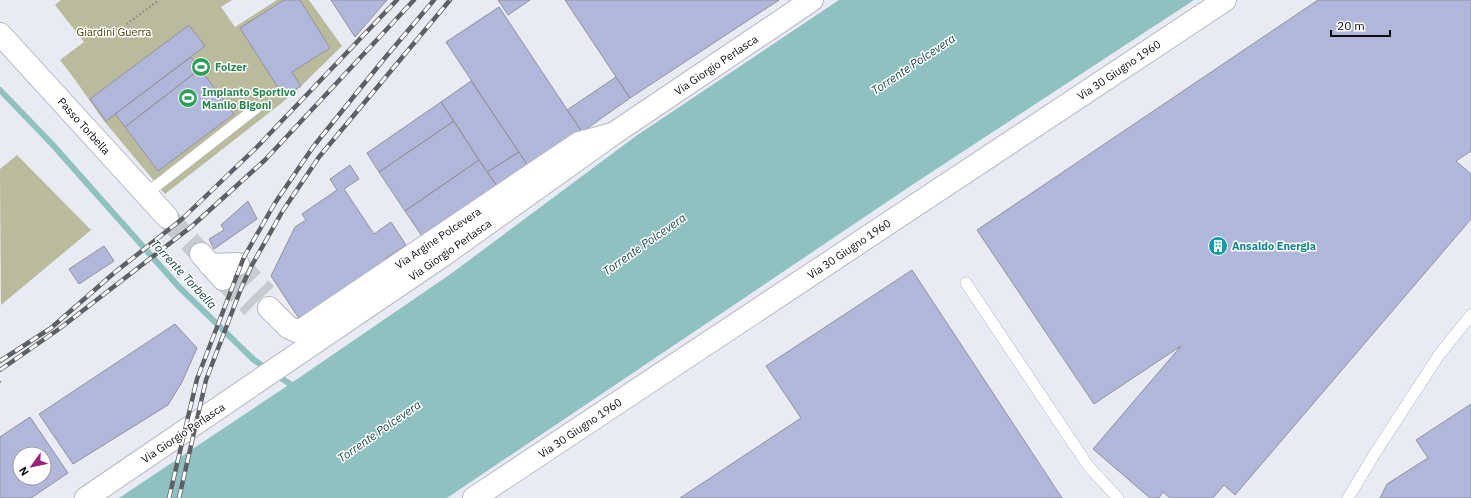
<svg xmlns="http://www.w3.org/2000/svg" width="1471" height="498" font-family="'IBM Plex Sans',sans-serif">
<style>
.green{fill:#b9bb9c}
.water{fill:#90c1c1}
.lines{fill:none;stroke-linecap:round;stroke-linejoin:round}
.stream{stroke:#90c1c1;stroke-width:6}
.building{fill:#b1b7db;stroke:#91929a;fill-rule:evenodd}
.minor-tunnel{stroke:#c8cad2;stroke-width:22;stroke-dasharray:22 11;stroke-linecap:butt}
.service-casing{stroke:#b7b9c1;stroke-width:12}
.minor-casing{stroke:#b7b9c1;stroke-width:24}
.primary-casing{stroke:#b7b9c1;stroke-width:24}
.path{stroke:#7a7b81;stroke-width:2.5;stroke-dasharray:1 3;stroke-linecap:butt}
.service{stroke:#fff;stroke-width:11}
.minor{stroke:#fff;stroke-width:22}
.primary{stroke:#fff;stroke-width:22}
.rail-casing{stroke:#5f6065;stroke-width:4.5}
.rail{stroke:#fff;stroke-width:3;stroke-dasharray:9;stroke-linecap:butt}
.labels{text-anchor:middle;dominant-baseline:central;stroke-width:3;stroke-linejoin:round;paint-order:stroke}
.park-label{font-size:11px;fill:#444501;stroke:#fff}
.street-label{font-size:11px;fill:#0c0c0f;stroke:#fff}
.leisure-label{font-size:11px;font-weight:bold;fill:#27864d;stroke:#fff;text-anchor:start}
.culture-label{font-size:11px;font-weight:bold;fill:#0d838f;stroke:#fff;text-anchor:start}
.water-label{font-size:12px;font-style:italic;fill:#1b4849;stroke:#fff}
</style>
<rect width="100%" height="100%" fill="#e9ebf4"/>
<path class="green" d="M61,0h171l-11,7 14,20 42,-27h32l33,46 -41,40 -18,16 -118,92 -61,-73 -28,-40 -16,-21 24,-18 -29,-37z
M17,155l74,75 -90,75 -1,-136z"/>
<path class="water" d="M839,0h355l-279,183 -468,315h-328l171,-114 162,-111 184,-137z"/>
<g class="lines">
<path class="stream" d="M0,90l52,54 127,143 75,73 36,24 8,3"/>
</g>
<path class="building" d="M284,0h16l30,48 -38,24 9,14 -17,11 -44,-69z
M331,0h56l-32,37z
M498,0h32l-22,15z
M565,0h214l-149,98z
M1318,0h153v151l-15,10 15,13v45l-236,276 -11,-10 -11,13h-43l-7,-6 -4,6h-9l-57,-49 88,-103 -87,58 -117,-174z
M499,7l83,125 -54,34 -82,-124z
M189,25l16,21 -99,75 -16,-22z
M191,57l9,12 -75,58 -10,-13z
M200,69l34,45 -76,57 -33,-44z
M616,77l14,21 -48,34 -15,-22z
M471,81l48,71 -32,20 -46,-70z
M441,102l13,19 -75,51 -12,-19z
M454,121l25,39 -74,51 -26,-39z
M519,152l9,14 -31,20 -10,-14z
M479,160l18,26 -75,50 -17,-25z
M350,165l9,14 -15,10 30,45 17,-12 15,23 -20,13 2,3 -88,59 -29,-44 24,-49 11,-7 -4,-6 35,-24 -7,-11z
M248,201l9,18 -43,30 -5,-10 15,-9 -3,-5z
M104,246l10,15 -35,23 -10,-15z
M912,270l150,228h-382l121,-80 -35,-52z
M175,324l22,24 -15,34 -14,23 -95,59 -34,-50z
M1471,404v94h-91l7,-14 41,-26 -12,-18z
M30,417l38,56 -37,25h-31v-61zM20,454h24v24h-24z"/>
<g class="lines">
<path class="minor-tunnel" d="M167,217l34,37
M238,264l28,30
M223,279l29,28"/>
<g class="service-casing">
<path id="service" d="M146,194l110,-86
M966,283l123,184 29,31
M1348,498l29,-48 62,-95 32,-40"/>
</g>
<g class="minor-casing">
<path id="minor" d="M0,34l167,183
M201,254l22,25
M210,265l28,-1
M269,308l19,19 8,4 7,-2 276,-186 33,-9"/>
</g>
<g class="primary-casing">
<path id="primary" d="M86,498l356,-242 171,-122 199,-134
M474,498l751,-498"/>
</g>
<path class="path" d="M127,24l32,-24
M0,382l2,-1"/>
<use href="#service" class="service"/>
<use href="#minor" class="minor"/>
<use href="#primary" class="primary"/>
<g class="rail-casing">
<path id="rail" d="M0,361l51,-33 63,-55 68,-54 75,-72 140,-147
M0,370l59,-41 132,-102 74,-67 149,-160
M169,498l28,-119 47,-122 31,-54 38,-56 71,-88 50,-59
M179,498l27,-118 36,-94 10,-21 30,-53 37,-55 131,-157"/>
</g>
<use href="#rail" class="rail"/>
</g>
<defs>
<g id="stadium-disc" transform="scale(1)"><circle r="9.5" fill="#2e9e5b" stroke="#fff"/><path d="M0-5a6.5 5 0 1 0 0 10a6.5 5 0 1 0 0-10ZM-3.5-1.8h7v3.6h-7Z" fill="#fff"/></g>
<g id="building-disc" transform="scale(1)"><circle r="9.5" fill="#0f9aa8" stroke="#fff"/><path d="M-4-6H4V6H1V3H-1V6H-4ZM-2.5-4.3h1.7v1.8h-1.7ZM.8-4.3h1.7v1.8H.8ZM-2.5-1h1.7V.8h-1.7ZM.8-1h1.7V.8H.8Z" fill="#fff"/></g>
</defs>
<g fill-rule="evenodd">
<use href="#stadium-disc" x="201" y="67"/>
<use href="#stadium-disc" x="188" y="98"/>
<use href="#building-disc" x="1218" y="246"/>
</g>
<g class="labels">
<g class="park-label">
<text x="114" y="32">Giardini Guerra</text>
</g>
<g class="street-label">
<text transform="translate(716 65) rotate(-34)">Via Giorgio Perlasca</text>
<text transform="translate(1119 70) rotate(-34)">Via 30 Giugno 1960</text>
<text transform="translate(84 126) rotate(48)">Passo Torbella</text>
<text transform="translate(438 238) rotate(-34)">Via Argine Polcevera</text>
<text transform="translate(849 249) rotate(-34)">Via 30 Giugno 1960</text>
<text transform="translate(450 250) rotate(-35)">Via Giorgio Perlasca</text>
<text transform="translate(580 428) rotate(-34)">Via 30 Giugno 1960</text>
<text transform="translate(183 433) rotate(-34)">Via Giorgio Perlasca</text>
</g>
<g class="leisure-label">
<text x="215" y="67">Folzer</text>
<text x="202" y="92">Impianto Sportivo<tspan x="202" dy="13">Manlio Bigoni</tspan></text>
</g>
<g class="culture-label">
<text x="1232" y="246">Ansaldo Energia</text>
</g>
<g class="water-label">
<text transform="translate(913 64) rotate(-34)">Torrente Polcevera</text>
<text transform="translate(644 244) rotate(-35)">Torrente Polcevera</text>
<text transform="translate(184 274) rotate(47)">Torrente Torbella</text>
<text transform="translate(379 431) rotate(-35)">Torrente Polcevera</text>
</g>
</g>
<g transform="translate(32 466) rotate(237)"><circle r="19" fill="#ffffff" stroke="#9e9e9f"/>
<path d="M0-3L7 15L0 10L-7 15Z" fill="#99217b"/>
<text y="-6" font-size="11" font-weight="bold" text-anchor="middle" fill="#0c0c0f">N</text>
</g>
<path d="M1331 30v6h59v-6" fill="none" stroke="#0c0c0f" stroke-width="2"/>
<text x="1337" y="30" font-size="12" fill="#0c0c0f" stroke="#ffffff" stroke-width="3" paint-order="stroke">20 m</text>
</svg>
